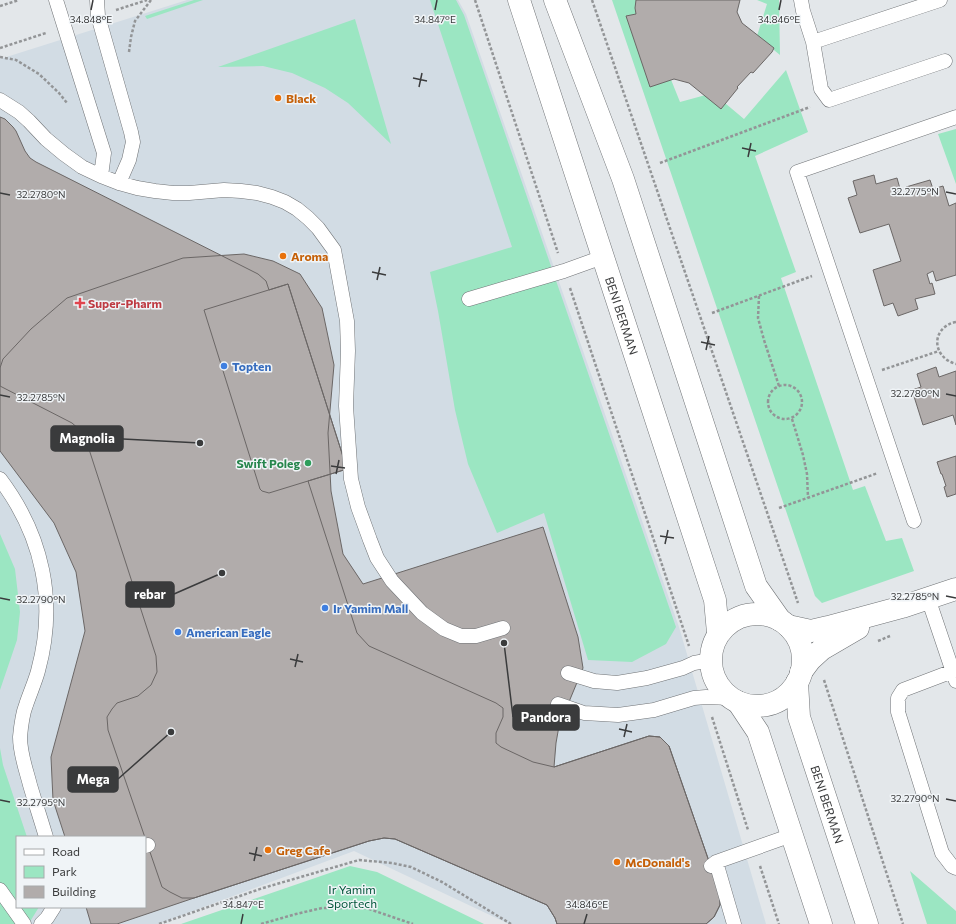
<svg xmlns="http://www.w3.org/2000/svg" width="956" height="924" font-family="Commissioner,sans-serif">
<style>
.built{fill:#d2dce4;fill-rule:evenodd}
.green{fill:#9be6c2}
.building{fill:#b1acab;stroke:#6b6766}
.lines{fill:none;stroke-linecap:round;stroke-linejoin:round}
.service-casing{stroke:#707376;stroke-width:15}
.minor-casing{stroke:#707376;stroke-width:23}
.tertiary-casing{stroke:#707376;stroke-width:23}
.path{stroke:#939597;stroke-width:2.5;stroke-dasharray:3 2;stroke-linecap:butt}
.service{stroke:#fff;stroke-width:14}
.minor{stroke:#fff;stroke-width:22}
.tertiary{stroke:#fff;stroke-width:22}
.ticks{fill:none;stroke:#3a3b3c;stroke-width:1.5}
.food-dot{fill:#e8710a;stroke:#f0f4f7;stroke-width:1.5}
.health-dot{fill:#e0444e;stroke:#f0f4f7;stroke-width:1.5}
.shop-dot{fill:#3f7fe0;stroke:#f0f4f7;stroke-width:1.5}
.leisure-dot{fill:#2e9e5b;stroke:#f0f4f7;stroke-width:1.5}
.labels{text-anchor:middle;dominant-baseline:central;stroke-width:3;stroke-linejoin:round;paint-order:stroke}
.food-label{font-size:12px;font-weight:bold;fill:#c56008;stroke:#f0f4f7;text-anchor:start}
.health-label{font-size:12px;font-weight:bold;fill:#be3a42;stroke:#f0f4f7;text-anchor:start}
.street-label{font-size:12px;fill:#3a3b3c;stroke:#f0f4f7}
.shop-label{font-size:12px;font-weight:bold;fill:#366cbe;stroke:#f0f4f7;text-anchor:start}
.leisure-label{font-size:12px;font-weight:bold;fill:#27864d;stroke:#f0f4f7;text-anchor:end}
.park-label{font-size:12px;fill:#005539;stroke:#f0f4f7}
.ticks-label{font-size:10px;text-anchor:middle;fill:#3a3b3c;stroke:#f0f4f7;stroke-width:3;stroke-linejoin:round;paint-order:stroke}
.leader{fill:none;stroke:#3a3b3c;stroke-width:1.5}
.callout-dot{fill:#3a3b3c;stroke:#f0f4f7;stroke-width:1.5}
.callout{fill:#3a3b3c;stroke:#3a3b3c;stroke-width:1.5}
.callout-label{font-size:13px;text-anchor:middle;font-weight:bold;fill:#fff}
</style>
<rect width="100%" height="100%" fill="#e3e7ea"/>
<path class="built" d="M187,0h271l8,14 213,613 87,297h-257l-155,-73 -196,73h-158v-865zM17,837h128v70h-128z"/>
<path class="green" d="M194,0h9l-56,19 -2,-3z
M430,0h26l8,15 212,612 -10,17 -34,18 -44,-2 -44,-147 -47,20 -29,-69 -13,-54 -17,-99 -8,-39 82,-25z
M612,0h61l-24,25 31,77 33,-9 31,26 42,-49 22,62 -53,24 41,116 -15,6 72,212 12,-4 21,55 16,-3 12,33 -92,32 -7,-7z
M757,0h22l1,55 -23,-19 10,-32z
M355,19l36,125 -43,-41 -23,-15 -33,-15 -29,-7 -45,1z
M956,129v55l-18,-50z
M0,534l15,35 5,43 -3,28 -17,50z
M0,748l3,17 24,72h-10v70h22l-8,13 -8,4h-23z
M350,866l27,6 107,52h-303z
M910,871l46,40v13h-29z"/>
<path class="building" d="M636,0h104l-3,12 5,11 32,25 -2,4 -19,21 -2,-1 -14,15 1,1 -17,21 -32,-26 -15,-4 -24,8 -24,-71 10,-2 -1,-6z
M0,117l5,2 8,8 3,4 9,20 5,7 6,4 222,112 8,7 3,9 19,-6 59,185 -39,12 49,152 12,13 127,57 7,5v9l-7,16v10l5,4 32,15 21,5 95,-31 11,1 9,9 51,147v12l-6,12 -8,7h-149l-2,-6 -8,-13 -152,-66 -11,-1 -15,3 -175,57h-12l-12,-6 -8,-5 -54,-157 -1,-13 5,-8 5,-6 21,-7 13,-11 6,-13 -1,-16 -70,-216 -6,-10 -8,-7 -72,-37z
M874,175l2,9 21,-6 5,18 6,-2 -2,-7 24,-7 3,9 10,-3 6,20 7,-3v72l-20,6 -3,-10 -6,3 3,10 2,-1 3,11 -20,5 3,10 -20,7 -5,-13 -9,3 -11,-36 28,-9 -12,-37 -29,9 -12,-35 9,-3 -4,-14z
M244,254l29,7 27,13 22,34 12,57 -6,68 3,58 12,63 20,30 180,-57 35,110 5,31 -24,58 -3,17 -2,24 95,-31 11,1 9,9 51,147v12l-6,12 -8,7h-149l-2,-6 -8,-13 -152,-66 -11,-1 -15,3 -175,57 -77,26h-26l-5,-17h59v-70h-80l-12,-37 -2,-43 34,-126 -9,-59 -22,-49 -54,-72v-83l3,-9 28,-30 36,-31 116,-40z
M288,284l59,185 -78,24 -7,-2 -2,-2 -56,-179z
M936,367l3,10 17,-6v54l-3,-10 -30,10 -11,-35 9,-3 -4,-13z
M956,456v38l-9,3 -3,-10 2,-1 -4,-12h-1l-4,-12z"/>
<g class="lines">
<g class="service-casing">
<path id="service" d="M56,0l48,153 -3,23
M97,0l1,16 33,116 2,10 -4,18 -10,23
M801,0l2,11 10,31 8,47 8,11 116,-39
M813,42l127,-42
M0,100l19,12 10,9 17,18 18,15 18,13 19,9 18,7 18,5 18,3 18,2h16l35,-3 17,1 16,2 15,4 13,5 12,7 11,9 10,10 16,22 13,71 1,30 -2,55 5,73 7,28 12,33 7,18 15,23 30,32 22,16 17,7h15l27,-8
M469,299l95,-28 39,-14
M0,479c43,57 57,123 38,192 -3,11 -8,22 -12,34 -4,10 -5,21 -6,32 0,17 6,32 10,48 5,17 11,35 16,52
M914,521l-117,-349 159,-55
M928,598l28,83
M953,671l-50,19 -5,8v14l44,141 10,13 4,2
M568,673l26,8 23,2 30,-5 36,-10 11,-5 17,-3
M558,704l26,9 34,2 36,-5 40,-12 12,-1 25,1
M145,846l3,-1
M716,862l18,62
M711,866l5,-4 76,-27
M0,890l24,34
M41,924l6,-6 7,-11"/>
</g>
<g class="minor-casing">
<path id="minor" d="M788,626l23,5 17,-4 74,-20 54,-18
M801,672l9,-12 12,-11 36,-21"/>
</g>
<g class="tertiary-casing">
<g id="tertiary">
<path id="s1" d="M519,0l196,600 3,33"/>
<path d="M555,0l68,179 133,407 24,34"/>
<circle cx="757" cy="660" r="46"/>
<path id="s2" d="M797,682l2,35 68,207"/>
<path d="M738,702l20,30 63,192"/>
</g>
</g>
<path class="path" d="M475,0l83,253
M592,0l206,603
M0,6l19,-6
M116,10l31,-10
M0,48l46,-15
M129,52l2,-15 4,-16 16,-21
M0,57l16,3 23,14 20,19 8,10
M660,163l150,-56
M570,288l119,358
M759,296l-1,22 6,22 15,46
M712,313l100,-37
M956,322c-25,5 -25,35 0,42
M882,370l57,-19
M768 402a17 17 0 1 1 34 0a17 17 0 1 1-34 0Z
M792,419l11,36 4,19 1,24
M779,508l99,-35
M878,641l12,-5
M824,680l79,244
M712,717l36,113
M760,866l19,58
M159,924l104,-36 96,-28 33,3 19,4 31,15 69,42
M261,924l35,-10 26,-6h44l47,16"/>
<use href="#service" class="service"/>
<use href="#minor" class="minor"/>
<use href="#tertiary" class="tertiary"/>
</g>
<path class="ticks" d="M91,10l2,-10M435,10l2,-10M779,10l2,-10M413,78l14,3M419,87l3,-14M742,148l14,3M748,157l3,-14M946,192l10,2M0,193l10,2M372,272l14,3M377,280l3,-13M701,342l14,3M706,350l3,-14M946,394l10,2M0,395l10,2M331,466l14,2M336,474l3,-14M660,536l14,2M665,544l3,-14M946,596l10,2M0,598l10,2M290,659l13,3M295,667l3,-13M619,729l13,3M624,737l3,-13M946,799l10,2M0,800l10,2M249,853l13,3M254,861l3,-14M241,924l2,-10M584,924l3,-10"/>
<g class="food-dot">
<circle cx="278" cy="98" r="4"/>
<circle cx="283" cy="256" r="4"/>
<circle cx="268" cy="850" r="4"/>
<circle cx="617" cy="862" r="4"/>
</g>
<path class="health-dot" d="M78 297h4v4h4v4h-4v4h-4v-4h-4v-4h4z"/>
<g class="shop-dot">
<circle cx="224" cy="366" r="4"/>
<circle cx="325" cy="608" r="4"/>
<circle cx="178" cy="632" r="4"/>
</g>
<circle class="leisure-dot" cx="308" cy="463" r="4"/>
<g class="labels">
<g class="food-label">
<text x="286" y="98">Black</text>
<text x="291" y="256">Aroma</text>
<text x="276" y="850">Greg Cafe</text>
<text x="625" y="862">McDonald's</text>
</g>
<g class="health-label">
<text x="88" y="303">Super-Pharm</text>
</g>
<g class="street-label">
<text stroke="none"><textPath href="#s1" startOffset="332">BENI BERMAN</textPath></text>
<text stroke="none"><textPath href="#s2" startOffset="127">BENI BERMAN</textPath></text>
</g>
<g class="shop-label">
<text x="232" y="366">Topten</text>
<text x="333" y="608">Ir Yamim Mall</text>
<text x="186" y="632">American Eagle</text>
</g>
<g class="leisure-label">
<text x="300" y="463">Swift Poleg</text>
</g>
<g class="park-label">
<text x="352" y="889">Ir Yamim<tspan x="352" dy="14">Sportech</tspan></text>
</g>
</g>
<g class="ticks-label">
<text x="91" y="23">34.848°E</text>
<text x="435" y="23">34.847°E</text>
<text x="779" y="23">34.846°E</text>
<text x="915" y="195">32.2775°N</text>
<text x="41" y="198">32.2780°N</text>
<text x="915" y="397">32.2780°N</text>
<text x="41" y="401">32.2785°N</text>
<text x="915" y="600">32.2785°N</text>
<text x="41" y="603">32.2790°N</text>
<text x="915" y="802">32.2790°N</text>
<text x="41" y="806">32.2795°N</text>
<text x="243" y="908">34.847°E</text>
<text x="587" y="908">34.846°E</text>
</g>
<path class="leader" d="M200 443L123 439M222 573L174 594M504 643L513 717M171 732L118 779"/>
<g class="callout-dot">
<circle cx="200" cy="443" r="4"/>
<circle cx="222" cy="573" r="4"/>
<circle cx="504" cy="643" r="4"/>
<circle cx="171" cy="732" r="4"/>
</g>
<g class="callout">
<rect x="51" y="426" width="72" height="25" rx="4"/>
<rect x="126" y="582" width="48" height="25" rx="4"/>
<rect x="513" y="705" width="66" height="25" rx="4"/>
<rect x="68" y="767" width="50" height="25" rx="4"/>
</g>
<g class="callout-label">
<text x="87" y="443">Magnolia</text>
<text x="150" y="599">rebar</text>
<text x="546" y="722">Pandora</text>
<text x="93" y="784">Mega</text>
</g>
<rect x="16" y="836" width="130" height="72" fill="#f0f4f7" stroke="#a7aaac"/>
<rect x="24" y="849" width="20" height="6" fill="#ffffff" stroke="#a7aaac"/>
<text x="52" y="856" font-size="12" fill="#3a3b3c">Road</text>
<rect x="24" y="866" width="20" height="12" fill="#9be6c2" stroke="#a7aaac"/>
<text x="52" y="876" font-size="12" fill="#3a3b3c">Park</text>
<rect x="24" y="886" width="20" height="12" fill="#b1acab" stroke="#a7aaac"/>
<text x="52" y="896" font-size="12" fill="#3a3b3c">Building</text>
</svg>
